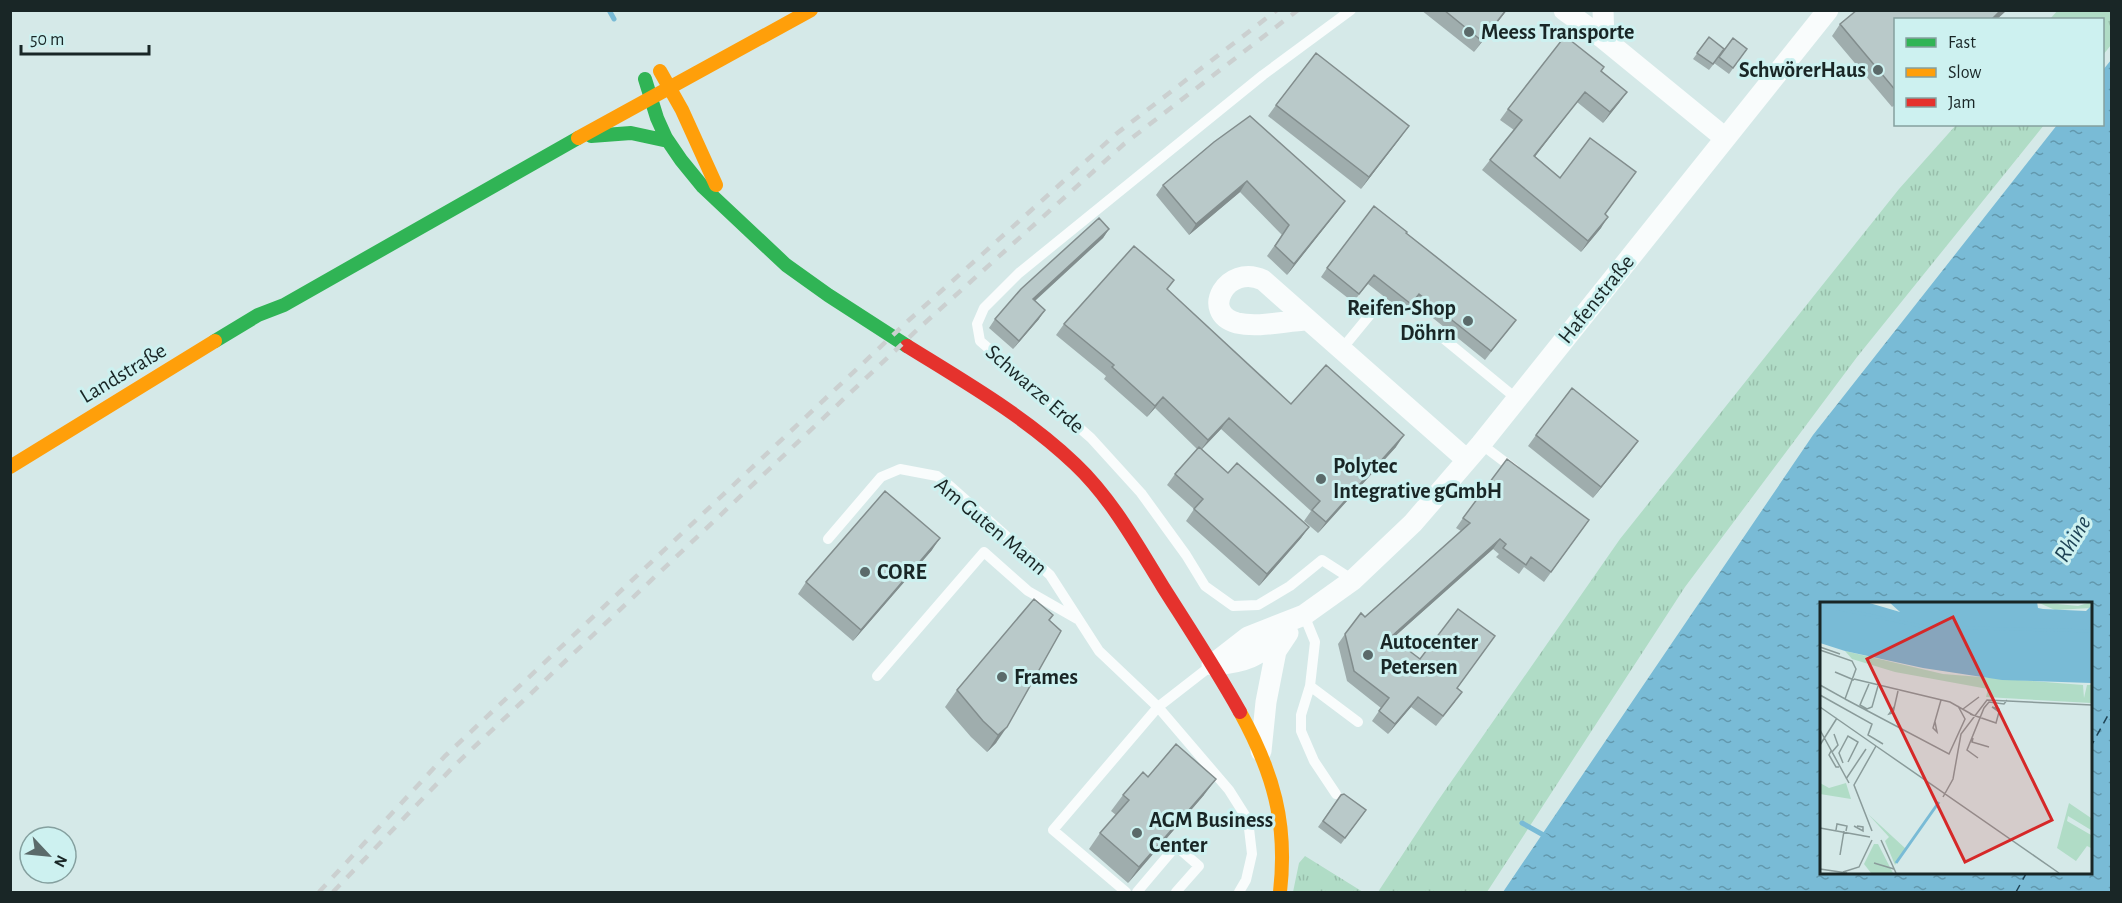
<svg xmlns="http://www.w3.org/2000/svg" width="2122" height="903" font-family="'Alegreya Sans',sans-serif">
<style>
.grass{fill:url(#grass-tufts)}
.water{fill:url(#water-ripples);fill-rule:evenodd}
.lines{fill:none;stroke-linecap:round;stroke-linejoin:round}
.stream{stroke:#79bbd6;stroke-width:5}
.ferry{stroke:#1e4355;stroke-width:1.5;stroke-dasharray:8 6;stroke-linecap:butt}
.lane{stroke:#f9fcfc;stroke-width:10}
.street{stroke:#f9fcfc;stroke-width:21}
.fast{stroke:#30b455;stroke-width:14}
.slow{stroke:#ff9f0a;stroke-width:14}
.jam{stroke:#e5322d;stroke-width:14}
.rail{stroke:#cbd0d0;stroke-width:4.5;stroke-dasharray:10 10;stroke-linecap:butt}
.wall{fill:#9fadad}
.shaded-wall{fill:#828d8d}
.building{fill:#b9c9c9;stroke:#828d8d;stroke-width:1.5}
.poi-dot{fill:#5b6a6a;stroke:#cdf1f0;stroke-width:2}
.labels{text-anchor:middle;dominant-baseline:central;stroke-width:6;stroke-linejoin:round;paint-order:stroke}
.poi-label{font-size:22px;font-weight:bold;fill:#192626;stroke:#cdf1f0;text-anchor:start}
.street-label{font-size:22px;fill:#192626;stroke:#cdf1f0}
.water-label{font-size:24px;font-style:italic;fill:#1e4355;stroke:#cdf1f0}
.inset-river{fill:none;stroke:#79bbd6;stroke-width:3}
.inset-road{fill:none;stroke:#8a9b9a;stroke-width:1.5}
.view{fill:#d62828;fill-opacity:0.15;stroke:#d62828;stroke-width:3}
.inset-edge{fill:none;stroke:#192626;stroke-width:3}
</style>
<defs>
<pattern id="grass-tufts" width="24" height="20" patternUnits="userSpaceOnUse" patternTransform="scale(1.5)"><rect width="24" height="20" fill="#b0dcc6"/><path d="M3 7l-1-3M5 7V3M7 7l1-3M15 17l-1-3M17 17v-4M19 17l1-3" fill="none" stroke="#97bdaa"/></pattern>
<pattern id="water-ripples" width="26" height="14" patternUnits="userSpaceOnUse" patternTransform="scale(1.5)"><rect width="26" height="14" fill="#79bbd6"/><path d="M2 4q2-2 4 0t4 0M15 11q2-2 4 0t4 0" fill="none" stroke="#6298ad"/></pattern>
</defs>
<rect width="100%" height="100%" fill="#d5e9e8"/>
<path class="grass" d="M2058,10l53,1v34l-8,10 -1,-35 -52,-1z
M1956,125h88l-187,232 -172,230 -198,305h-109l59,-90 183,-263 279,-350z
M1305,856l58,36h-70l6,-29z"/>
<path class="water" d="M2111,60v832h-608l310,-457 244,-310 45,-1 1,-54zM1822,603h268v269h-268z"/>
<g class="lines">
<path class="stream" d="M609,10l5,9
M1522,823l25,14"/>
<path class="ferry" d="M2090,748l22,-40
M2016,892l11,-20"/>
<path class="lane" d="M1351,10l-88,65 -244,198 -35,35 -7,16 3,17 111,97 50,55 45,62 19,31 28,20 25,-1 32,-19 32,-26 31,20
M1444,339l73,60
M1341,350l37,-45
M1481,444l33,25
M828,539l53,-62 19,-8 37,7 13,10 100,89 49,76 59,56 71,83 19,30 4,34 -6,26 -7,12
M1304,615l11,27 -5,44 -9,29v16l13,30 22,33
M877,676l107,-124 44,39 49,28
M1310,686l48,36
M1126,892l-73,-62 105,-123 54,-42
M1137,892l39,-46 23,20 -23,26"/>
<path class="street" d="M1564,10l40,29 121,99
M1603,10l1,29
M1307,320c-22,1 -49,8 -70,3 -38,-10 -10,-60 26,-43l204,180
M1212,665l36,-28 56,-22 49,-35 60,-57 68,-79 347,-434
M1213,665c36,-3 43,-9 72,-30
M1261,751l5,-49 10,-51 12,-18"/>
<path class="fast" d="M645,79l12,39 9,20 15,22 22,27 83,78 42,30 79,51
M591,136l40,-3 37,8
M215,341l43,-26 26,-10 294,-167"/>
<path class="slow" d="M660,71l22,39 34,75
M578,138l233,-128
M10,467l205,-126
M1240,712c33,60 48,111 40,180"/>
<path class="jam" d="M907,346c58,36 119,71 168,118 37,35 62,81 88,123 26,41 53,82 77,125"/>
<path class="rail" d="M319,892l126,-136 464,-436 207,-186 161,-124
M333,892l122,-127 463,-436 206,-185 174,-134"/>
</g>
<path class="wall" d="M1421,10h86l-33,42z
M1857,10l76,1 74,-1 -11,10h-100v84l-4,3 -60,-71 8,-12z
M1709,37l15,12h23l-18,25 -15,-11 3,-3 -8,10 -16,-11z
M1601,71l26,21 -8,11 -16,20 -26,-21 -42,54 70,59 -4,13 -20,24 -99,-82 32,-40 -14,-10 8,-11z
M1276,105l125,32 -40,52 -93,-73z
M1214,142l131,59 -58,74 -20,-19 15,-21 -42,-43 -51,43 -33,-40 7,-10z
M1109,229l-6,9 -68,63 4,18 -26,30 -24,-21 6,-9z
M1406,233l110,87 -31,40 -72,-58 -8,11 -37,-29 -15,18 -32,-25 6,-9z
M1167,290l124,114 105,43 -78,86 -14,-12 7,-10 -90,-82 -19,20 26,24 81,54 -8,11 -42,48 -73,-65 8,-12 -27,-24 8,-11 22,-25 -42,-41 -8,9 -43,-38 2,-3 -50,-41 8,-11z
M1536,435l94,17 -37,46 -65,-52z
M1463,518l126,2 -45,62 -20,-15 -5,7 -23,-17 3,-3 -6,-5 -100,89 64,50 -2,14 -19,24 -25,-19 -23,27 -16,-13 9,-13 -34,-27 -9,-37 7,-10 116,-103 -5,-3z
M932,550l-79,91 -55,-47 8,-12z
M1049,620l-53,123 -9,9 -16,-15 -26,-30 12,-17z
M1148,777l56,18 -76,88 -39,-34 11,-16 16,-18 -5,-4 12,-16z
M1341,795l25,15 -25,34 -23,-17z"/>
<path class="shaded-wall" d="M1506,10h1l-33,42 8,-11z
M2001,10h6l-11,10h-5z
M1585,92l-8,10 -50,65 7,-11z
M1627,92l-8,11 -16,20 7,-11z
M1409,126l-8,11 -40,52 8,-12z
M1247,181l-7,11 -51,43 7,-11z
M1345,201l-8,11 -50,63 7,-11z
M1608,217l-7,11 -20,24 7,-11z
M1109,229l-6,9 -76,70 6,-9z
M1045,310l-6,9 -26,30 6,-8z
M1163,397l-8,11 -8,9 8,-11z
M1229,418l-8,11 -21,22 8,-11z
M1404,435l-8,12 -78,86 8,-11z
M1638,441l-8,11 -37,46 8,-11z
M1309,527l-8,11 -42,48 8,-12z
M940,538l-8,12 -79,91 8,-11z
M1500,539l-7,10 -109,97 7,-9z
M1418,697l-7,10 -23,27 7,-10z
M1007,727l-11,16 -9,9 11,-17z
M1216,779l-12,16 -76,88 11,-16z"/>
<path class="building" d="M1444,10h62l-24,31z
M1857,10l76,1 68,-1 -10,10h-95v71l-56,-67z
M1565,36l39,31 -3,4 26,21 -17,20 -25,-20 -51,64 26,22 30,-40 46,34 -31,42 3,3 -20,24 -98,-81 32,-40 -14,-11z
M1709,37l15,12 -11,15 -16,-11z
M1733,38l14,11 -14,19 -14,-11z
M1316,53l93,73 -40,51 -93,-72z
M1250,116l95,85 -51,63 -19,-18 14,-21 -42,-44 -51,43 -33,-39 51,-43z
M1374,206l33,26 -1,1 110,87 -25,31 -72,-57 -8,10 -37,-29 -15,19 -32,-26z
M1099,218l10,11 -76,70 12,11 -26,31 -24,-22 26,-30z
M1134,246l40,34 -7,9 124,115 35,-39 78,70 -78,87 -14,-12 8,-9 -91,-83 -21,22 -45,-43 -8,9 -43,-39 2,-2 -50,-41z
M1572,388l66,53 -37,46 -65,-52z
M1199,447l29,26 9,-10 72,64 -42,47 -73,-65 9,-10 -28,-25z
M1507,459l82,61 -38,52 -20,-15 -5,8 -23,-17 3,-4 -6,-5 -109,98 29,22 38,-50 37,27 -38,52 5,4 -19,24 -25,-19 -23,27 -16,-13 10,-13 -35,-27 -9,-37 16,-21 4,4 105,-94 -7,-5z
M885,491l55,47 -79,92 -55,-48z
M1034,599l19,16 -4,5 12,11 -54,96 -9,8 -15,-14 -26,-31z
M1176,744l40,35 -77,88 -39,-34 29,-33 -6,-5 20,-23 5,5z
M1344,794l22,16 -21,28 -22,-17 18,-26z"/>
<g class="poi-dot">
<circle cx="1469" cy="32" r="6"/>
<circle cx="1878" cy="70" r="6"/>
<circle cx="1468" cy="321" r="6"/>
<circle cx="1321" cy="479" r="6"/>
<circle cx="865" cy="572" r="6"/>
<circle cx="1368" cy="655" r="6"/>
<circle cx="1002" cy="677" r="6"/>
<circle cx="1137" cy="833" r="6"/>
</g>
<g class="labels">
<g class="poi-label">
<text x="1481" y="32">Meess Transporte</text>
<text x="1866" y="70" text-anchor="end">SchwörerHaus</text>
<text x="1456" y="308" text-anchor="end">Reifen-Shop<tspan x="1456" dy="25">Döhrn</tspan></text>
<text x="1333" y="466">Polytec<tspan x="1333" dy="25">Integrative gGmbH</tspan></text>
<text x="877" y="572">CORE</text>
<text x="1380" y="642">Autocenter<tspan x="1380" dy="25">Petersen</tspan></text>
<text x="1014" y="677">Frames</text>
<text x="1149" y="820">AGM Business<tspan x="1149" dy="25">Center</tspan></text>
</g>
<g class="street-label">
<text transform="translate(1596 299) rotate(-51)">Hafenstraße</text>
<text transform="translate(123 373) rotate(-31)">Landstraße</text>
<text transform="translate(1035 389) rotate(41)">Schwarze Erde</text>
<text transform="translate(991 526) rotate(40)">Am Guten Mann</text>
</g>
<g class="water-label">
<text transform="translate(2073 539) rotate(-59)">Rhine</text>
</g>
</g>
<g transform="translate(1820 602)">
<rect width="272" height="272" fill="#d5e9e8"/>
<path d="M25,49l98,23 140,11 1,13 3,-13h4v18l-105,-6 2,-8 -93,-17 -43,-13zM0,181l9,5 17,-5 5,16 -31,-5zM249,201l22,15v12l-23,-14 -1,5 24,14v13l-4,-2 -11,15 -19,-13zM48,212l38,35 -11,16 -10,-24 4,-4zM54,242h4l15,29h-22l-7,-9z" fill="#b0dcc6"/>
<path d="M217,0l41,4 13,-4v6l-36,2z" fill="#b0dcc6"/>
<path d="M0,0h46l34,10 -11,-10h148l1,6 5,1 43,2 5,-5v77l-89,-3 -79,-12 -78,-17 -25,-8z" fill="#79bbd6"/>
<path class="inset-river" d="M0,3l106,22 166,4M76,261l43,-61"/>
<path class="inset-road" d="M0,45l20,7M0,48l32,11 4,8 -11,30 -25,-14M15,70l19,8M34,77l96,23 23,13M49,82l-9,21 7,4 5,-2 6,-21M0,93l52,29 -4,11 15,9M25,97l104,55 16,-35 -7,-13M0,105l56,39M74,105l-5,7 4,-1 5,-22M143,107l16,-12M150,112l26,9 3,-11v-3l-7,-2 7,5M115,120l2,10 -4,-4 8,-28M0,128l29,53M153,136l-1,4 17,5M0,143l17,-27M56,144l183,127M11,149l-2,4 7,12h3M12,150l6,-7 -4,-11M158,156l-11,-8 17,-42 5,-6 15,2 3,-4M23,161l-4,-10 9,-17 10,6 -10,20M26,177l20,-30M123,195l10,-18 8,-45 26,-34 105,5M34,224l9,5v-4l-6,-1M0,226l50,9M16,228l1,-6 10,2 -1,5M52,229l-18,-46 22,-39M61,238l15,33M20,253l4,-24M54,261l20,6M0,267l27,4M23,270l16,-5 13,-27"/>
<path class="view" d="M133,15l99,203 -87,42 -98,-203z"/>
<rect width="272" height="272" class="inset-edge"/>
</g>
<rect width="2122" height="903" fill="none" stroke="#192626" stroke-width="24"/>
<rect x="1894" y="18" width="210" height="108" fill="#cdf1f0" stroke="#85a09f" stroke-width="1.5"/>
<rect x="1906" y="38" width="30" height="9" fill="#30b455" stroke="#85a09f" stroke-width="1.5"/>
<text x="1948" y="48" font-size="18" fill="#192626">Fast</text>
<rect x="1906" y="68" width="30" height="9" fill="#ff9f0a" stroke="#85a09f" stroke-width="1.5"/>
<text x="1948" y="78" font-size="18" fill="#192626">Slow</text>
<rect x="1906" y="98" width="30" height="9" fill="#e5322d" stroke="#85a09f" stroke-width="1.5"/>
<text x="1948" y="108" font-size="18" fill="#192626">Jam</text>
<g transform="translate(48 855) rotate(116)"><circle r="28" fill="#cdf1f0" stroke="#85a09f" stroke-width="1.5"/>
<path d="M0-4.5L10 22L0 15L-10 22Z" fill="#5b6a6a"/>
<text y="-9" font-size="16" font-weight="bold" text-anchor="middle" fill="#192626">N</text>
</g>
<path d="M21 45v9h128v-9" fill="none" stroke="#192626" stroke-width="3"/>
<text x="30" y="45" font-size="18" fill="#192626" stroke="#cdf1f0" stroke-width="4.5" paint-order="stroke">50 m</text>
</svg>
